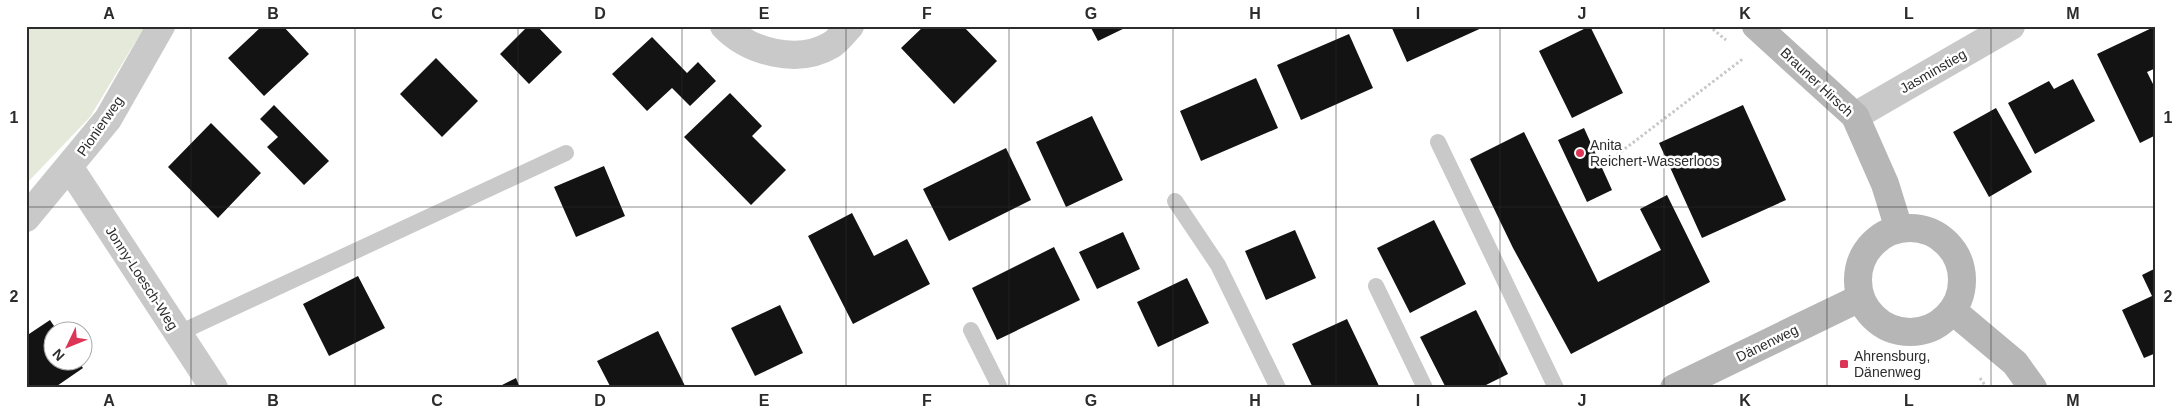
<svg xmlns="http://www.w3.org/2000/svg" width="2182" height="414" font-family="Helvetica,sans-serif">
<style>
.green{fill:#e4e9da}
.building{fill:#131313}
.lines{fill:none;stroke-linecap:round;stroke-linejoin:round}
.path{stroke:#c9c9c9;stroke-width:3;stroke-dasharray:2.5 2.5;stroke-linecap:butt}
.lane{stroke:#c9c9c9;stroke-width:16}
.street{stroke:#c9c9c9;stroke-width:28}
.secondary{stroke:#b6b6b6;stroke-width:28}
.grid{fill:none;stroke:#2c2c2c;stroke-width:1;stroke-opacity:0.55}
.poi-dot{fill:#dc3556;stroke:#fff;stroke-width:2}
.labels{text-anchor:middle;dominant-baseline:central;stroke-width:5;stroke-linejoin:round;paint-order:stroke}
.street-label{font-size:14px;fill:#2c2c2c;stroke:#fff}
.poi-label{font-size:14px;fill:#2c2c2c;stroke:#fff;text-anchor:start}
.neatline{fill:none;stroke:#2c2c2c;stroke-width:2}
.grid-label{font-size:16px;text-anchor:middle;font-weight:bold;fill:#2c2c2c}
</style>
<rect width="100%" height="100%" fill="#fff"/>
<path class="green" d="M26,26h119l-55,91 -64,67z"/>
<path class="building" d="M262,26h21l26,28 -45,42 -36,-38z
M528,26h9l25,26 -33,32 -29,-30z
M924,26h39l34,35 -43,43 -53,-56z
M1090,26h39l-31,15z
M1391,26h95l-79,36z
M1590,26l33,67 -51,25 -33,-67z
M2156,26v42l-9,4 9,18v45l-16,8 -43,-89z
M1349,34l24,54 -72,32 -24,-55z
M652,37l35,36 11,-11 18,19 -26,25 -18,-18 -25,23 -35,-37z
M436,58l42,43 -36,36 -42,-43z
M1256,78l22,50 -77,33 -21,-50z
M2073,79l22,42 -60,33 -27,-51 41,-22 5,8z
M730,93l32,33 -10,10 34,34 -35,35 -67,-68z
M274,105l55,56 -25,24 -37,-38 11,-10 -18,-18z
M1743,105l43,95 -84,38 -43,-95z
M1996,108l36,64 -43,25 -36,-65z
M1092,116l31,64 -57,27 -30,-65z
M211,123l50,50 -43,45 -50,-51z
M1584,128l28,62 -25,12 -29,-62z
M1524,132l74,150 63,-32 -21,-41 27,-14 43,87 -139,72 -58,-106 -43,-89z
M1006,148l25,52 -82,41 -26,-52z
M604,166l21,50 -49,21 -22,-50z
M852,213l22,43 33,-17 23,45 -77,40 -45,-88z
M1434,220l32,64 -56,29 -33,-65z
M1295,230l21,48 -50,22 -21,-49z
M1123,232l17,37 -43,20 -18,-37z
M1054,247l26,53 -83,40 -25,-52z
M2156,268v85l-12,5 -22,-48 30,-14 -10,-21z
M358,276l27,52 -56,28 -26,-52z
M1187,278l22,45 -51,24 -21,-45z
M780,305l23,48 -48,23 -24,-48z
M1476,310l32,64 -28,14h-34l-26,-51z
M1347,319l33,69h-67l-21,-44z
M50,320l8,12h-6v30h27l4,6 -29,20h-28v-52z
M658,331l28,57h-75l-14,-27z
M516,378l4,10h-24z"/>
<g class="lines">
<path class="path" d="M1709,26l17,14
M1601,167l143,-109
M1980,378l7,10"/>
<path class="lane" d="M1438,142l118,246
M1175,201l43,64 60,123
M1376,286l49,102
M971,330l29,58
M179,333l387,-180"/>
<path class="street" d="M724,26c25,26 74,39 107,19 7,-4 13,-13 19,-19
M1855,116l156,-90
M70,168l144,220
M26,218l82,-99 53,-93"/>
<path class="secondary" d="M1756,26l99,90 30,68 14,45
M1858 280a52 52 0 1 1 104 0a52 52 0 1 1-104 0Z
M1953,311l62,52 18,25
M1674,388l186,-90"/>
</g>
<path class="grid" d="M191,26v362M355,26v362M518,26v362M682,26v362M846,26v362M1009,26v362M1173,26v362M1336,26v362M1500,26v362M1664,26v362M1827,26v362M1991,26v362M26,207h2130"/>
<g class="poi-dot">
<circle cx="1580" cy="153" r="5"/>
<rect x="1839" y="359" width="10" height="10" rx="2.5"/>
</g>
<g class="labels">
<g class="street-label">
<text transform="translate(1933 71) rotate(-30)">Jasminstieg</text>
<text transform="translate(1817 82) rotate(43)">Brauner Hirsch</text>
<text transform="translate(100 126) rotate(-55)">Pionierweg</text>
<text transform="translate(142 278) rotate(57)">Jonny-Loesch-Weg</text>
<text transform="translate(1767 343) rotate(-26)">Dänenweg</text>
</g>
<g class="poi-label">
<text x="1590" y="145">Anita<tspan x="1590" dy="16">Reichert-Wasserloos</tspan></text>
<text x="1854" y="356">Ahrensburg,<tspan x="1854" dy="16">Dänenweg</tspan></text>
</g>
</g>
<rect width="2182" height="414" fill="none" stroke="#ffffff" stroke-width="55"/>
<g transform="translate(68 346) rotate(227)"><circle r="24" fill="#ffffff" stroke="#ababab"/>
<path d="M0-4L9 19L0 12L-9 19Z" fill="#dc3556"/>
<text y="-8" font-size="14" font-weight="bold" text-anchor="middle" fill="#2c2c2c">N</text>
</g>
<rect x="28" y="28" width="2126" height="358" class="neatline"/>
<g class="grid-label">
<text x="109" y="19">A</text>
<text x="273" y="19">B</text>
<text x="437" y="19">C</text>
<text x="600" y="19">D</text>
<text x="764" y="19">E</text>
<text x="927" y="19">F</text>
<text x="1091" y="19">G</text>
<text x="1255" y="19">H</text>
<text x="1418" y="19">I</text>
<text x="1582" y="19">J</text>
<text x="1745" y="19">K</text>
<text x="1909" y="19">L</text>
<text x="2073" y="19">M</text>
<text x="14" y="123">1</text>
<text x="2168" y="123">1</text>
<text x="14" y="302">2</text>
<text x="2168" y="302">2</text>
<text x="109" y="406">A</text>
<text x="273" y="406">B</text>
<text x="437" y="406">C</text>
<text x="600" y="406">D</text>
<text x="764" y="406">E</text>
<text x="927" y="406">F</text>
<text x="1091" y="406">G</text>
<text x="1255" y="406">H</text>
<text x="1418" y="406">I</text>
<text x="1582" y="406">J</text>
<text x="1745" y="406">K</text>
<text x="1909" y="406">L</text>
<text x="2073" y="406">M</text>
</g>
</svg>
